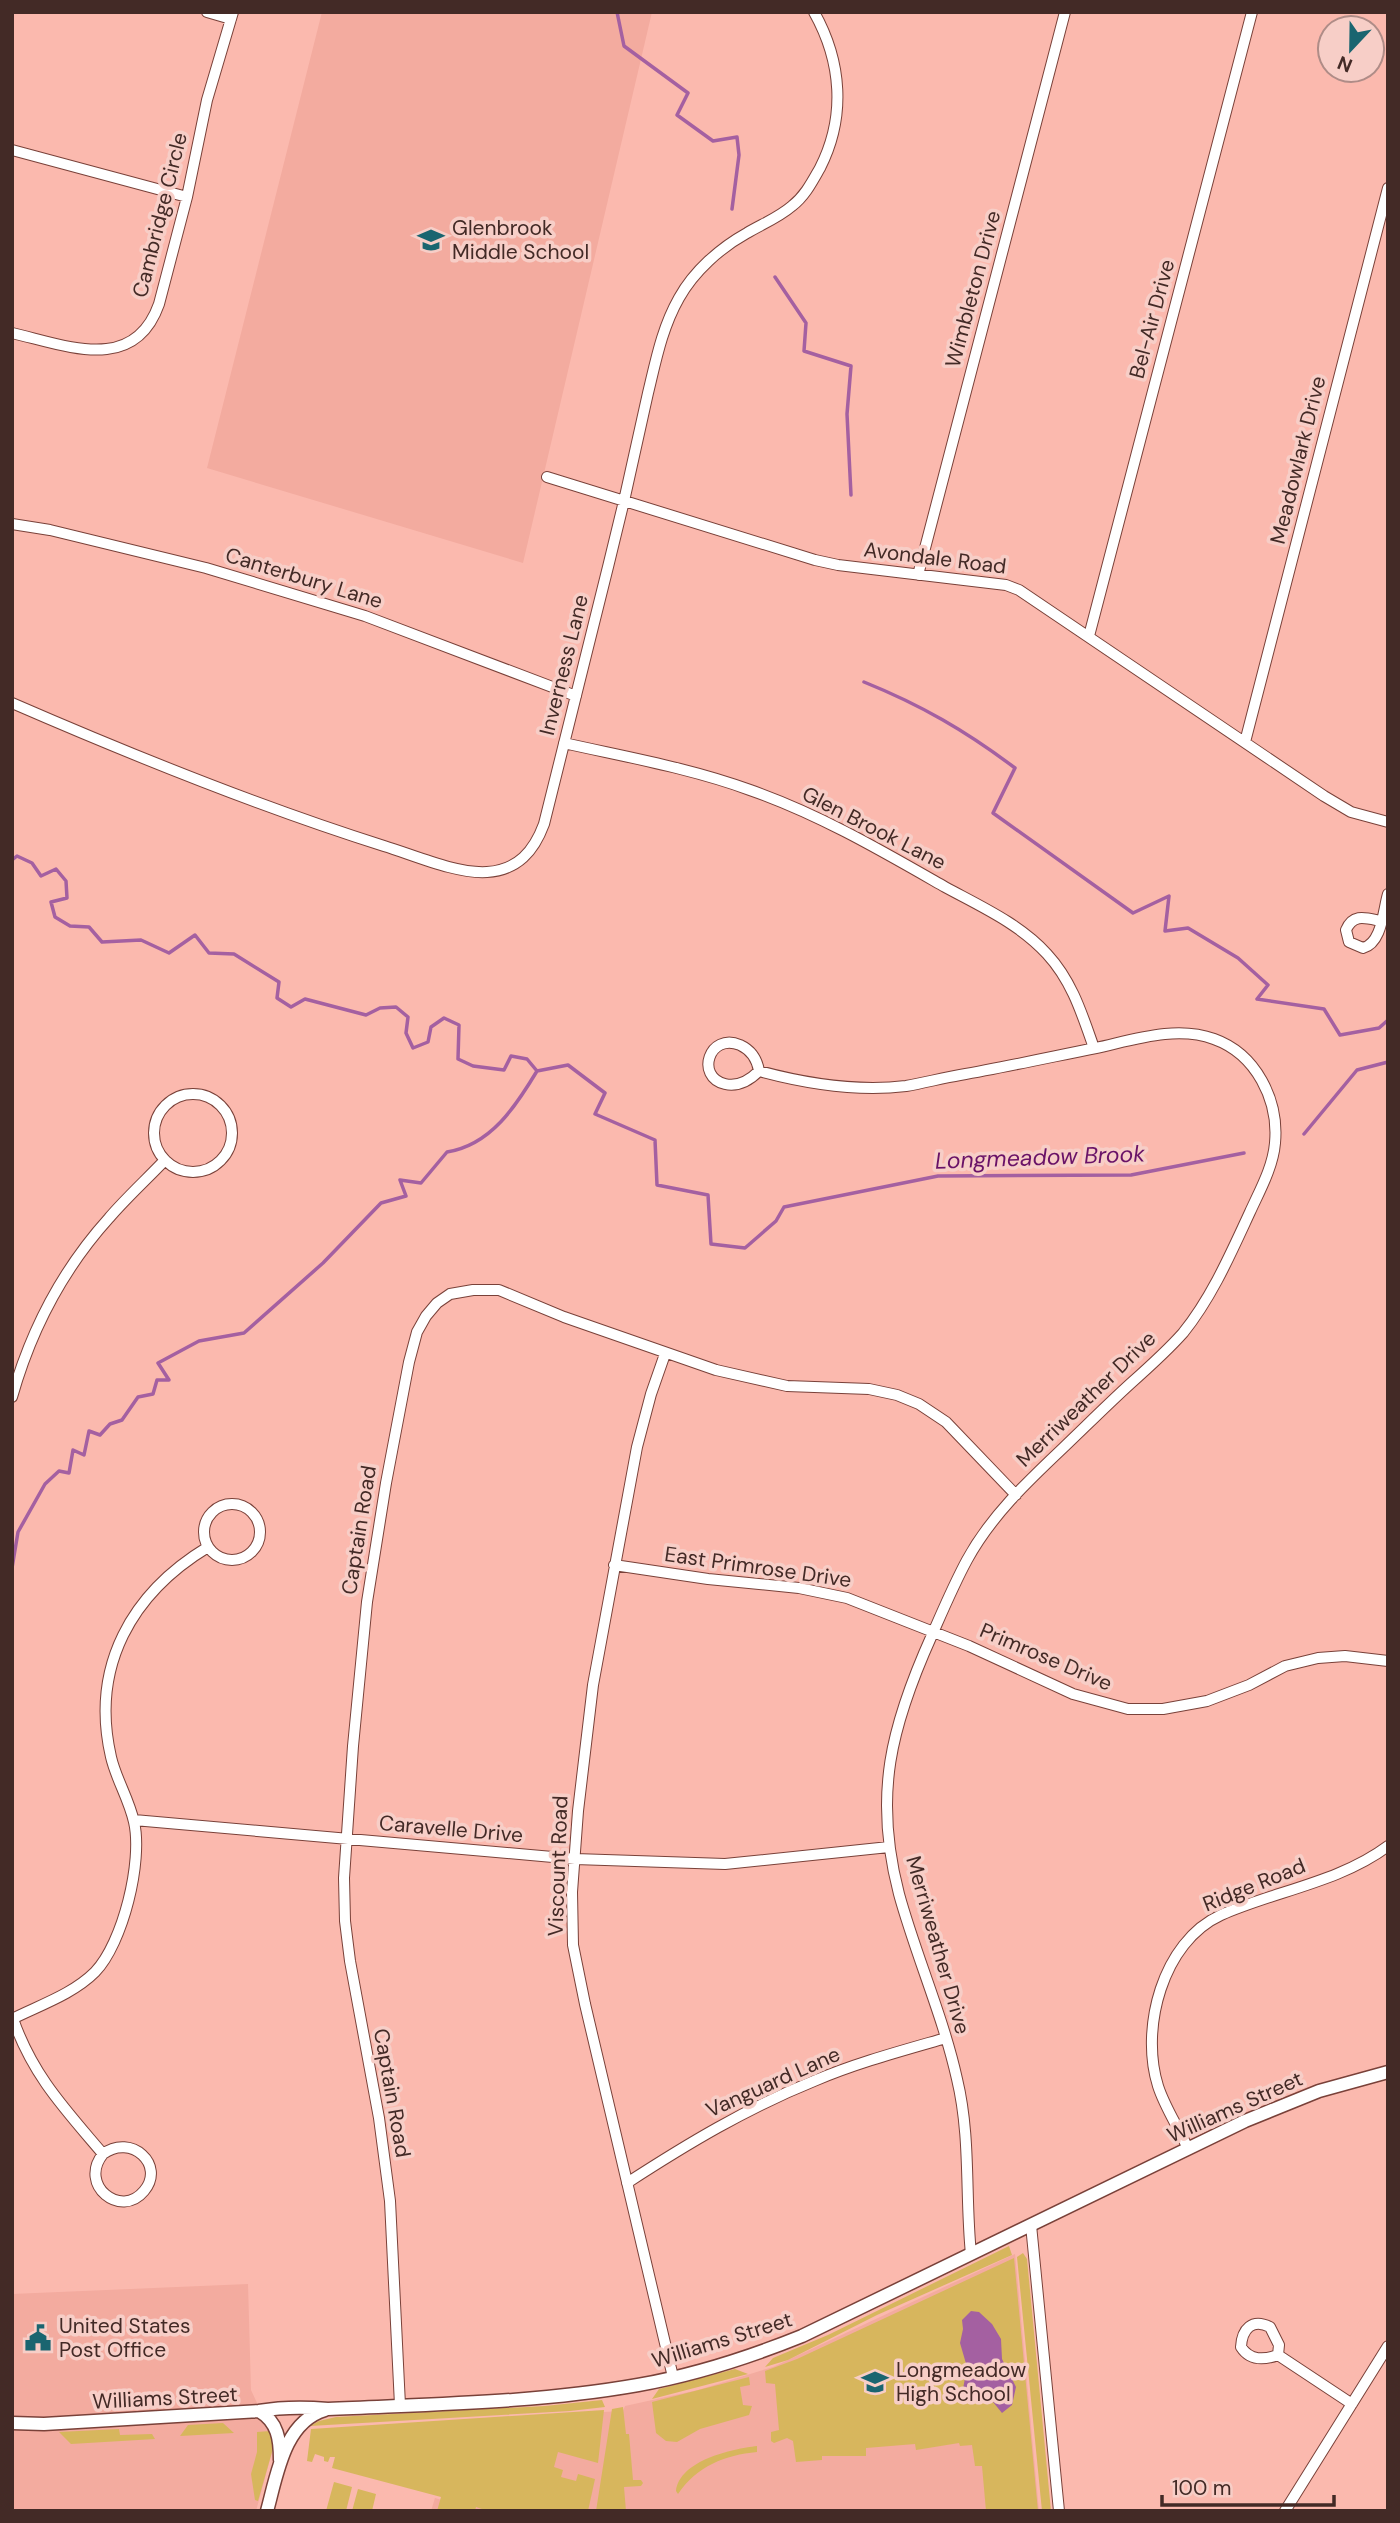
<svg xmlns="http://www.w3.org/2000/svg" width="1400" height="2523" font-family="'DM Sans',sans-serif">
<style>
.built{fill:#f3ab9f}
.green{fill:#d7b65d}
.water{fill:#a460a1}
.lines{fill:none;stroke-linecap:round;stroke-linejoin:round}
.stream{stroke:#a460a1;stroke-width:3.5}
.street-casing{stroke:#794139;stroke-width:12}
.secondary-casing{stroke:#794139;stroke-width:15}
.street{stroke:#fff;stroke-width:10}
.secondary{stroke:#fff;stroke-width:12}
.labels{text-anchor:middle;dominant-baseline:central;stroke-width:7;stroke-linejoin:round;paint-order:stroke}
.street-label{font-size:21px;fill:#432a26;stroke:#f7cec7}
.poi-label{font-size:21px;fill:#432a26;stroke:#f7cec7;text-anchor:start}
.water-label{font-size:23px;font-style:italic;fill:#691267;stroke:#f7cec7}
</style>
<rect width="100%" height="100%" fill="#fbb9ae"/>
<path class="built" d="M322,12h330l-129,551 -316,-95z
M1015,2254l24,257h-608l4,-13 14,4 154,-90 20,-1 2,-5 73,-16 75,-23z
M248,2284l3,106 21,45 2,10 -18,66h-244v-217z"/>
<path class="green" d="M1009,2246l3,9 -135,60 -89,45 -23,7 8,-9 55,-23z
M1023,2253l4,6 24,252h-9l-25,-254z
M1014,2258l24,253h-52l-4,-45h-7l-3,-21 -12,1 -1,-3 -43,7 -1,-6 -49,4v8h-44v4l-26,2 -3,-21 -6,-3 -13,5 -3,-2v-9l8,-2 -4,-46 -9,-1 -1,-12 32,-12z
M735,2369l13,5 -96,25 7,-10z
M749,2377l1,8 -10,2 3,18 9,1 -3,9 -49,14 -23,13 -11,-1 -10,-8 -4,-31z
M602,2400l3,7 -35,4 -260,15 9,-5 17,-4 209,-11z
M623,2407l3,27h3l4,46h8l2,3 -2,3 -17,1 2,24h-30l16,-102z
M604,2410l-6,53 -40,-11 -4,15 9,3 -2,7 15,4 2,-7 17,5 -7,32h-100l-12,-4 -1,4h-38l4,-14 -109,-29 3,-11h-5l-2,5 -4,-1v-4l-9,-3 -3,8 -5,-1 4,-32z
M223,2423l11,10 -54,3 8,-11z
M119,2429l1,6 32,-1 3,5 -84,5 -12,-12z
M270,2431l4,14 -16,56 -3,-1 -4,-26 6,-22v-20z
M757,2446v6c-32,3 -60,14 -79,42l-2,-3c4,-31 56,-42 81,-45z
M334,2482l18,5 -6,24h-20z
M358,2489l18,5 -4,17h-20z"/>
<path class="water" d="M971,2311l8,1 13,12 9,15 1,20 14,28 -4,18 -10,8 -9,-11 -23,-2 -7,-11 4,-22 -7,-24 3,-14 -1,-9z"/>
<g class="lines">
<path class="stream" d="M617,12l7,34 64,47 -11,22 36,26 24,-4 2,18 -7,54
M775,277l31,46 -2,28 47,15 -4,48 4,81
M864,682c57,23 102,49 151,86l-22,45 140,100 36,-17 -4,35 23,-3 50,30 30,27 -11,14 67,10 16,26 39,-7 9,-8
M12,860l5,-4 15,7 9,13 15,-7 10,12 1,17 -16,4 4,15 15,9 19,1 13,15 39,-2 28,13 26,-18 14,18 25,1 45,28 -2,16 14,9 14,-8 61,16 14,-7 16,-1 12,10 -2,16 7,15 15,-6 3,-15 13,-9 15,7 -1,34 15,7 31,4 7,-14 16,3 10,12 31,-6 37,28 -10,21 60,26 2,45 51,10 3,49 34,4 31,-27 8,-14 154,-31 193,-1 113,-22
M1304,1134l53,-64 31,-8
M12,1568l6,-36 27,-48 14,-13 10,2 4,-23 11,5 5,-24 11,4 10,-11 12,-4 16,-23 15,-3 4,-14h12l-11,-17 41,-22 45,-8 79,-70 58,-60 25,-7 -6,-16 21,3 26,-31c44,-7 69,-46 90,-81"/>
<g class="street-casing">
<path id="street" d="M207,12l24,7
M12,150l175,47
M12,333c53,12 122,42 147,-29l28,-107 20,-97 26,-88
M547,477l268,83 23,5 168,20 13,5 305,206 27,16 37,10
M12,524l38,6 156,38 159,48 211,80
M918,575l147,-563
M1089,636l163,-624
M12,703c122,53 245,103 372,143 30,9 72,28 103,26 31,-2 47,-21 57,-48 27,-107 54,-215 80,-323 8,-36 16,-72 24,-108 8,-33 14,-65 31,-95 15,-27 41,-50 68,-65 15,-9 31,-15 45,-27 13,-10 20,-24 28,-38 26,-51 22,-106 -6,-156
M1245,742l143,-554
M564,743c62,14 126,25 186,47 69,24 132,61 195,97 35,19 75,37 102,67 25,27 35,60 47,94
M1381,921c-15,-3 -28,-8 -35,9l3,12 14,6c19,-5 20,-37 25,-54
M759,1071c-2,-12 -8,-21 -19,-26 -31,-13 -45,32 -15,39 13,3 25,-4 34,-13 48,13 97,21 147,15 18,-3 36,-8 54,-11 45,-8 91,-18 136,-27 37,-8 80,-23 118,-9 42,15 65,61 61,104 -2,24 -15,47 -25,69 -19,41 -38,85 -67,121 -16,18 -35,35 -53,51 -23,21 -45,43 -67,64 -36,34 -72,68 -96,112 -13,24 -24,50 -35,75 -41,91 -59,160 -33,259 17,62 44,122 58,185 14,58 8,117 14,175
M154 1133a39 39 0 1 1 78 0a39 39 0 1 1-78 0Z
M665,1354l-14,40 -14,53 -44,238 -15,126 -6,81 1,53 12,59 88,373
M12,1397c19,-67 50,-127 97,-179 17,-20 38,-39 56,-58
M204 1532a28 28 0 1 1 56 0a28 28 0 1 1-56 0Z
M614,1565l94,14 91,9 48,10 122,48 104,48 55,15h35l44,-8 42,-16 36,-19 33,-8 27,-2 43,5
M134,1820l441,39 150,5 164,-17
M12,2019c28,-14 61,-25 83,-47 28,-29 48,-111 39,-150 -5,-23 -18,-43 -23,-65 -21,-91 21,-164 97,-210
M13,2019c20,57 52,90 90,135 -25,31 18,65 41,37 22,-26 -13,-58 -41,-37
M1188,2149c-9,-21 -23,-41 -30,-63 -18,-57 4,-144 63,-171 54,-24 119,-33 167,-69
M627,2183c60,-39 120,-75 187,-102 42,-18 87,-30 132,-43
M1031,2225l28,286
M1278,2355c-14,5 -28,6 -37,-8 1,-18 11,-29 29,-20l9,18 -1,10 74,49
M400,2405l-10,-204 -11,-83 -29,-157 -5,-40 -1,-43 9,-132 14,-144 19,-119 23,-121 8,-30 9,-16 11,-13 13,-9 23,-4h26l65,27 152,53 71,16 82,3 28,6 22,9 27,18 70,73
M1285,2511l103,-165"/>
</g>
<g class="secondary-casing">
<path id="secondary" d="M259,2411c19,11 21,29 21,49
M12,2423l32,1 215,-13c23,-4 46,-4 69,-2 103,-5 208,-6 310,-24 56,-10 112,-28 164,-49l443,-215 74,-30 69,-19
M267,2511c10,-36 17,-89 58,-101"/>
</g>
<use href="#street" class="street"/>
<use href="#secondary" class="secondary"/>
</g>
<defs>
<g id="school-bare" transform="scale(2.1)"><path d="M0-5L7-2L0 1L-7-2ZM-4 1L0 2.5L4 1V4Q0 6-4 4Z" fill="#1a6570" stroke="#f7cec7" stroke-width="2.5" paint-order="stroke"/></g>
<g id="civic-bare" transform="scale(2.1)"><path d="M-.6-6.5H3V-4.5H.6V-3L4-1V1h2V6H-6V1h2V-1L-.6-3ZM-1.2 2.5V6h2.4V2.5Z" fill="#1a6570" stroke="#f7cec7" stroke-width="2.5" paint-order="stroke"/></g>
</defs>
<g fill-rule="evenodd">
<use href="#school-bare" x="431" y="240"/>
<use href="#civic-bare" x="38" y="2338"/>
<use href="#school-bare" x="875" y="2382"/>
</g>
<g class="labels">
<g class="street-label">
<text transform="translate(160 215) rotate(-76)">Cambridge Circle</text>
<text transform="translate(973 289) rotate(-75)">Wimbleton Drive</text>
<text transform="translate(1152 319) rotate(-75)">Bel-Air Drive</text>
<text transform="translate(1298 460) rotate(-76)">Meadowlark Drive</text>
<text transform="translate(935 558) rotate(7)">Avondale Road</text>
<text transform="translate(304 578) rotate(17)">Canterbury Lane</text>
<text transform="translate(564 665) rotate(-76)">Inverness Lane</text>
<text transform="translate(874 828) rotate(27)">Glen Brook Lane</text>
<text transform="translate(1086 1399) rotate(-44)">Merriweather Drive</text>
<text transform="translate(359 1530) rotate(-81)">Captain Road</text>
<text transform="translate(758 1567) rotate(8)">East Primrose Drive</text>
<text transform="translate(1046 1657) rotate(23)">Primrose Drive</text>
<text transform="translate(451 1829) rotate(5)">Caravelle Drive</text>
<text transform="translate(558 1866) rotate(-88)">Viscount Road</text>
<text transform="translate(1254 1885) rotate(-22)">Ridge Road</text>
<text transform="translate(938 1945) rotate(74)">Merriweather Drive</text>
<text transform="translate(773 2082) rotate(-24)">Vanguard Lane</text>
<text transform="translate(392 2093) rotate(80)">Captain Road</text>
<text transform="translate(1235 2107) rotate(-24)">Williams Street</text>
<text transform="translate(722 2340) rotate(-17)">Williams Street</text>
<text transform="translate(165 2398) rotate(-3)">Williams Street</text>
</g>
<g class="poi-label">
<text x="452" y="228">Glenbrook<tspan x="452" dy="24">Middle School</tspan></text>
<text x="59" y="2326">United States<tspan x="59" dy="24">Post Office</tspan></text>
<text x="896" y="2370">Longmeadow<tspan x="896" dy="24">High School</tspan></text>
</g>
<g class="water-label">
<text transform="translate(1040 1157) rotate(-2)">Longmeadow Brook</text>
</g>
</g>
<rect width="1400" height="2523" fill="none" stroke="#432a26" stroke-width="28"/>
<g transform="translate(1351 49) rotate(202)"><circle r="33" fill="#f7cec7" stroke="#af8c87" stroke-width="2"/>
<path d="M0-5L12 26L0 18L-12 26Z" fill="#1a6570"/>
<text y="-10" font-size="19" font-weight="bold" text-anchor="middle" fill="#432a26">N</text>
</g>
<path d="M1162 2495v10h172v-10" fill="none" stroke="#432a26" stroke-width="3.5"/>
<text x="1172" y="2495" font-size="21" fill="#432a26" stroke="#f7cec7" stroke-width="5" paint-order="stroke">100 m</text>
</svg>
